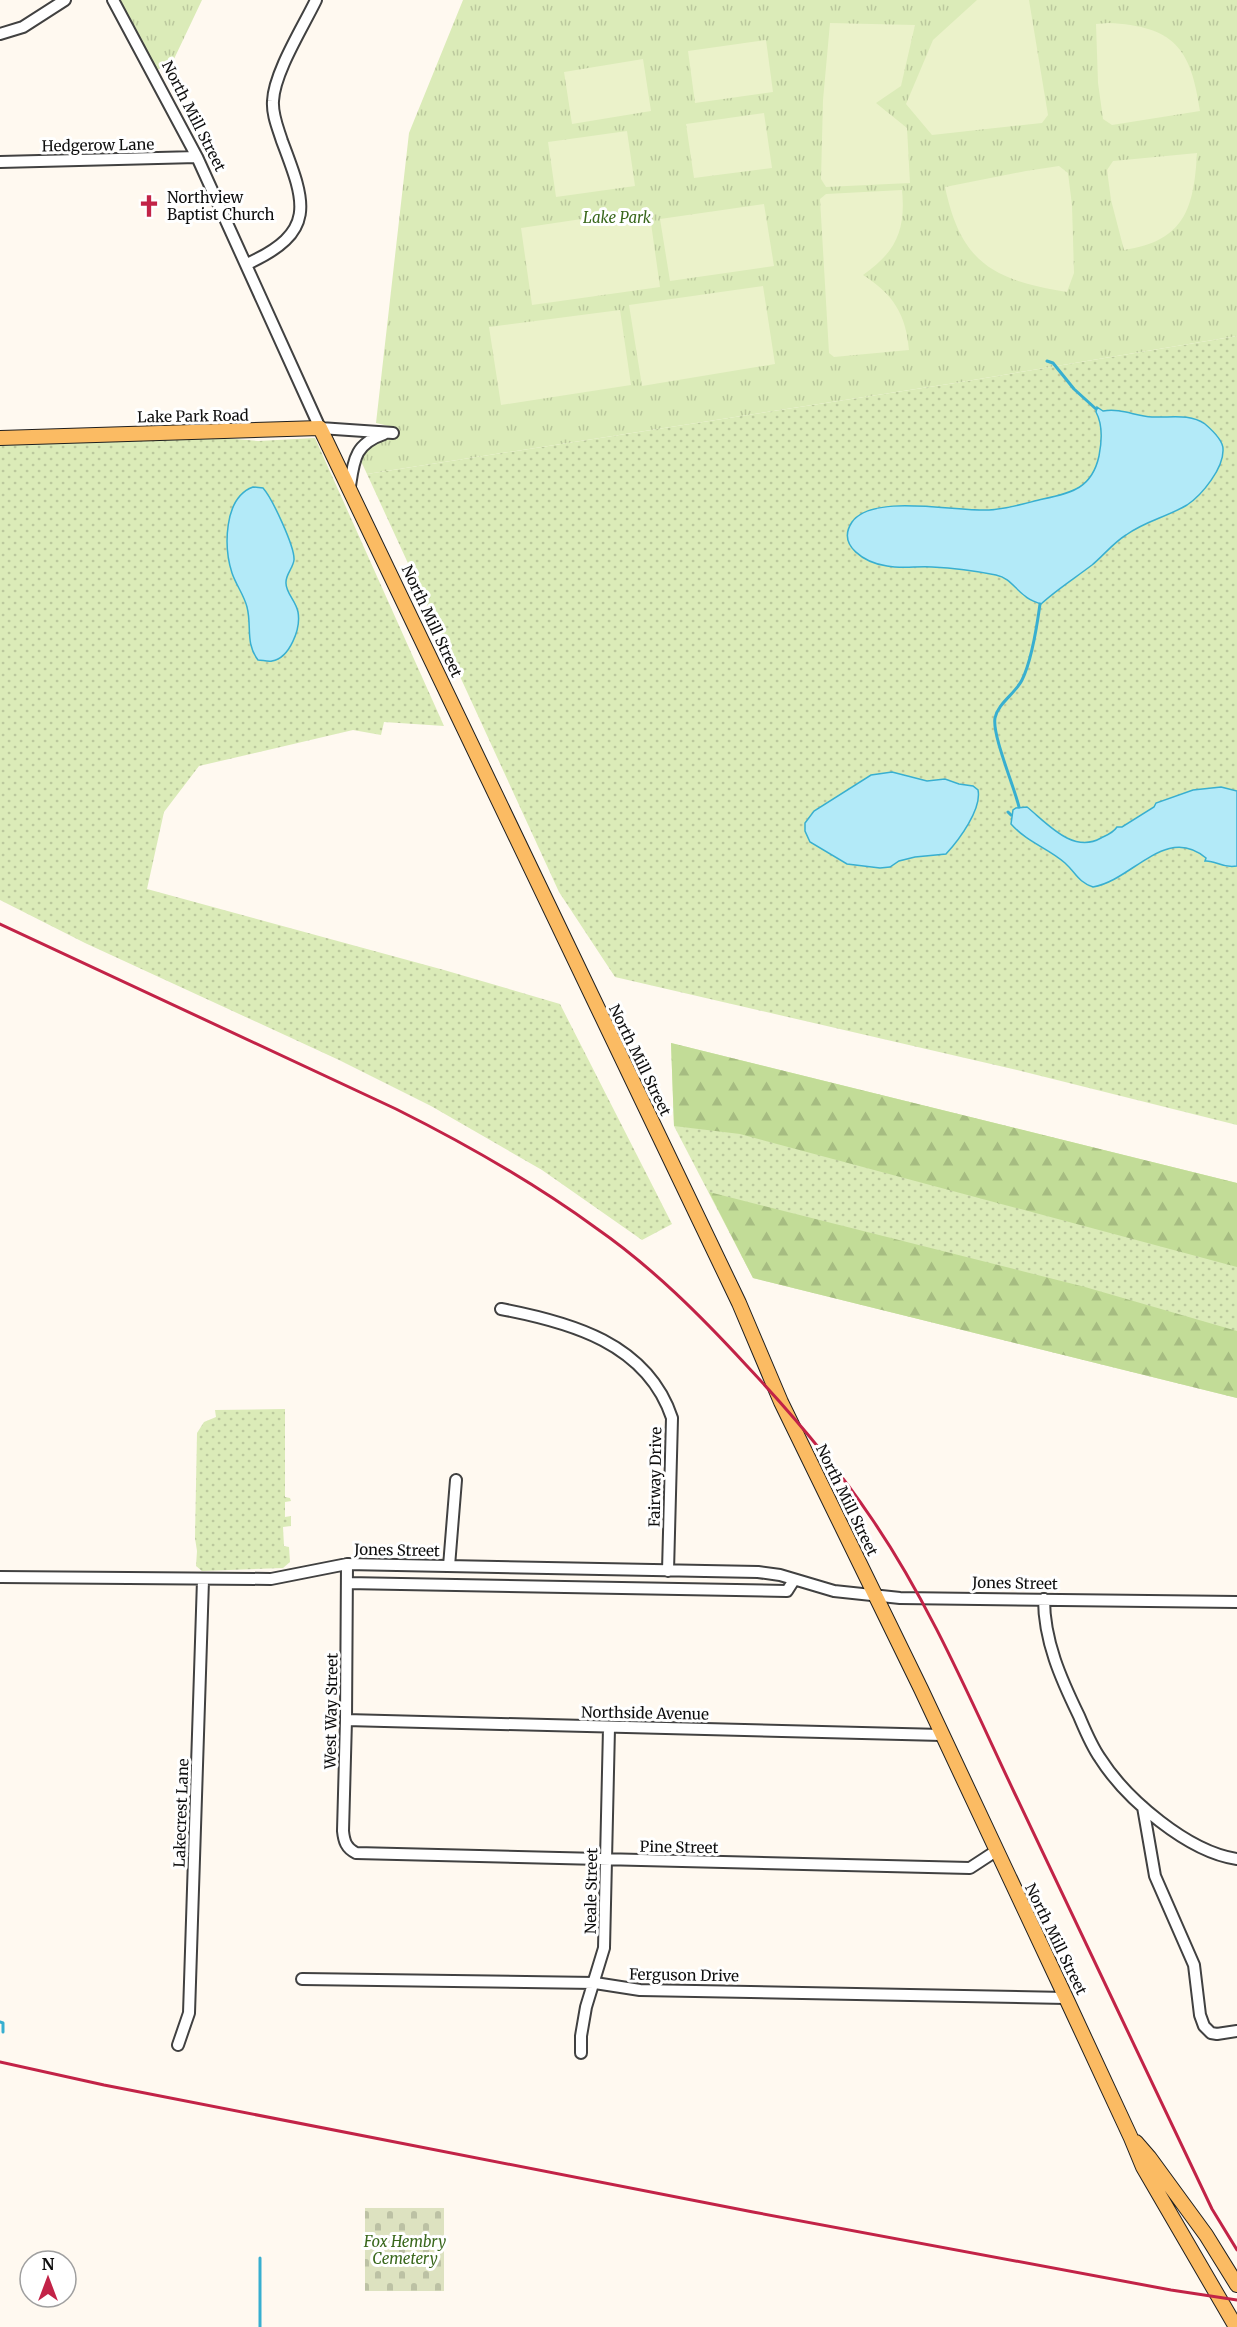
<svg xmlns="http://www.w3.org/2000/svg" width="1237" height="2327" font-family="Merriweather,serif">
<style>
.grass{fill:url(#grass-dots)}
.forest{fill:url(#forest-firs)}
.cemetery{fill:url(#cemetery-stones)}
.park{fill:url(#park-tufts)}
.pitch{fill:#ebf2ca}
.water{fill:#b3eaf8;stroke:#38afd0;stroke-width:1.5}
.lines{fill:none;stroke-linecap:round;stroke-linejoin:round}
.stream{stroke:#38afd0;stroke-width:3}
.minor-casing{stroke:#414141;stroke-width:14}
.major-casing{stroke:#1f1f1f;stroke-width:16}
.minor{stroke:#fff;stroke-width:10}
.major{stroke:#fbbb63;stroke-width:14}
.rail{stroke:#c22347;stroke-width:3}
.labels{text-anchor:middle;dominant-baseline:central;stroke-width:6;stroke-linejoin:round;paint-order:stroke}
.street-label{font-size:15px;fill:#0e0e0e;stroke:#fff}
.poi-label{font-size:15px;fill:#0e0e0e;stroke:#fff;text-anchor:start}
.park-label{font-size:15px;font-style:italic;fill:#3a681d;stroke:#fff}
</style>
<defs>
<pattern id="grass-dots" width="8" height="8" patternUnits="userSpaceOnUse" patternTransform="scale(1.5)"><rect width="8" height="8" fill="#dbebb8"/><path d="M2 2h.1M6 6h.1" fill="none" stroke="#bbc89d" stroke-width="1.8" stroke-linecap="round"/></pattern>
<pattern id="forest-firs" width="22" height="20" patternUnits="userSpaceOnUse" patternTransform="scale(1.5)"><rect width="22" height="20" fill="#c2dc97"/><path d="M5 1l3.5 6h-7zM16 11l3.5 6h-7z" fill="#a6bc81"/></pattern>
<pattern id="cemetery-stones" width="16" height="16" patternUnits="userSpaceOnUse" patternTransform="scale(1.5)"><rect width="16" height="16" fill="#dde2c0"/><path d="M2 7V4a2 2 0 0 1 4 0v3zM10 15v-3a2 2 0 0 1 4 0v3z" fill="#bcc1a4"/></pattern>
<pattern id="park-tufts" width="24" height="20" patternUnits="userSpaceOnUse" patternTransform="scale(1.5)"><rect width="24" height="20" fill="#dbebb8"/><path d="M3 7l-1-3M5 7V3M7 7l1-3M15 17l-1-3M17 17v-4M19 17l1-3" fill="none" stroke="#bbc89d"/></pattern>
</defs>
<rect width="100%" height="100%" fill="#fff9f0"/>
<path class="grass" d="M1237,336v789l-220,-55 -402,-93 -56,-85 -192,-418 588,-91z
M224,438l34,3 57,-3 129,288 -60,-4 -3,13 -28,-5 -154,36 -35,46 -17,77 297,81 116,34 112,220 -30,16 -100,-70 -111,-64 -92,-46 -254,-117 -85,-43v-456z
M671,1043l566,140v215l-484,-120 -79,-152z
M285,1409v88l5,1 1,3 -6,1v15l6,-1v10l-8,1 1,19 5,1 1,15 -7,6 -81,3 -6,-5 1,-15 -2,-13 2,-105 7,-11 12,-5 -1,-7z"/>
<path class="forest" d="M671,1043l566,140v84l-497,-133 -66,-8z
M709,1192l376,95 152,44v67l-484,-120z"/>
<path class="cemetery" d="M365,2208h79v83h-79z"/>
<path class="park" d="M119,0h83l-28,59 -18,12z
M463,0h774v336l-282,47 -588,91 -8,-17c7,-11 20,-18 33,-19l1,-11 -17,-4 33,-290z"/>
<path class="pitch" d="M977,0h52l19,115 -6,8 -110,12 -26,-31 27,-64z
M830,23l85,2 -14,61 -25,17 31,25 3,55 -84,4 -5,-8 2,-79z
M1108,23c66,3 83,25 92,88l-88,14 -9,-6 -5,-36 -2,-59z
M766,40l7,52 -78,11 -7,-52z
M643,59l8,52 -79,13 -8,-52z
M764,113l8,55 -78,10 -8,-54z
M627,131l8,55 -79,11 -8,-55z
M1197,153c-3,55 -12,88 -73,97l-13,-50 -4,-30 6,-9z
M1059,166l9,7 4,32 2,68 -7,19c-74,-12 -106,-29 -122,-105l81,-16z
M902,190c4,40 -6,62 -39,85 30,19 43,39 46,75l-75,7 -5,-4 -9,-154 6,-5z
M764,204l10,62 -104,15 -10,-62z
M649,209l11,78 -128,18 -11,-77z
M763,286l12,78 -133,22 -13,-81z
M620,310l11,75 -130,20 -12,-78z"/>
<path class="water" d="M1097,407l6,4c18,-3 32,5 49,6 18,1 37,-4 53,7 7,6 18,16 18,25 1,19 -21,46 -36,56 -20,12 -42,16 -61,30 -13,8 -23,21 -34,30 -17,13 -36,25 -51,39 -5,-2 -12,-4 -16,-8 -11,-8 -15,-18 -29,-21 -20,-4 -43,-7 -64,-8 -15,-1 -30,2 -45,-1 -21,-3 -51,-20 -35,-44 20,-29 105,-10 137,-12 18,-1 37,-7 54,-11 29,-6 49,-11 56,-43 3,-15 4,-31 -3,-44z
M253,487l10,1c9,10 32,59 31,72 -1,8 -8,14 -8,22 -1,10 10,19 12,30 3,16 -8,46 -26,49 -4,1 -10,-1 -14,-1 -13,-17 -6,-34 -11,-53 -3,-12 -11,-22 -15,-34 -8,-25 -9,-75 21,-86z
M892,772l35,9 18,-2 14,5 14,2 5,4c4,19 -19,50 -32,64l-31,3 -16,4 -9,6 -10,1 -33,-4 -37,-22 -5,-11v-8l9,-12 57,-36z
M1221,787l16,4v75c-15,3 -21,-6 -32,-5l1,-3c-40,-34 -73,22 -113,29 -15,-5 -17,-14 -28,-24 -17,-15 -37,-20 -54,-39l2,-14 3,-2 11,-1c21,17 46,47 74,31 6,-3 12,-5 16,-11h5l32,-20 2,-4 37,-13z"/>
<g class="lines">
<path class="stream" d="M1047,361l6,2 21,26 22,20
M1019,807c-5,-21 -27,-72 -24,-89 3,-15 20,-24 27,-38 10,-20 15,-54 18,-76
M1008,812l3,3
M0,2022l3,1v9
M260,2258v69"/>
<g class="minor-casing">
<path id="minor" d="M113,0l84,157 123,271 73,5
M0,34l23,-7 42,-27
M0,162l197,-5
M247,264c70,-32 59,-60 35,-123 -4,-13 -10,-26 -9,-40 1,-28 30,-74 43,-101
M350,486c4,-27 5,-42 34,-52
M501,1309c69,13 146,34 171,109l-4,153
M347,1564l-1,156 -3,111c1,10 3,17 13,22l614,15 26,-17
M449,1566l7,-86
M0,1577l271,2 76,-15 411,8 22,3 54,16 66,7 337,4
M347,1583l440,8 7,-11
M1044,1599c0,42 17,80 35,117 6,14 12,29 21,42 26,41 88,94 137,101
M346,1720l596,15
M1143,1807l12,69 39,89 6,50 4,11 7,7 6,1 20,-3
M302,1979l293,4 45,7 426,8
M178,2045l11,-32 14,-433
M581,2053v-17l5,-29 18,-59 5,-220"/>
</g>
<g class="major-casing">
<path id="major" d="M0,438l320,-10 419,875 42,99 140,287 145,309 65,140 12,29 93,160
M1136,2142l13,15 57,78 31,50"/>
</g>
<use href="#minor" class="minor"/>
<use href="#major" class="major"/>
<path class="rail" d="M0,924l396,185c70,35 137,73 200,119 56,39 105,88 151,138 45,48 88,98 125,153 58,85 99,182 143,275 66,138 131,277 197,415l25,41
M0,2062l104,23 649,127 418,78 66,10"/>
</g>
<defs>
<g id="church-bare" transform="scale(1.8)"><path d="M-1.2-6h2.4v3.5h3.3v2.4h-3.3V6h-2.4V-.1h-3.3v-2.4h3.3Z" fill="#c22347" stroke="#fff" stroke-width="2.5" paint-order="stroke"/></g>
</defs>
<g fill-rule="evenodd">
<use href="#church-bare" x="149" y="206"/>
</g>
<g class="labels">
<g class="street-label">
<text transform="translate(194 116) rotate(63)">North Mill Street</text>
<text transform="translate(98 145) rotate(-1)">Hedgerow Lane</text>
<text transform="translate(193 416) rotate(-1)">Lake Park Road</text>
<text transform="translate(432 621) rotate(65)">North Mill Street</text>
<text transform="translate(640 1060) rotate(64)">North Mill Street</text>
<text transform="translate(655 1477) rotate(-89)">Fairway Drive</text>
<text transform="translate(847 1500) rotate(64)">North Mill Street</text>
<text transform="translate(397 1550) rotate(1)">Jones Street</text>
<text transform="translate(1015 1583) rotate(1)">Jones Street</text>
<text transform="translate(331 1711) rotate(-89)">West Way Street</text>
<text transform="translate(645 1713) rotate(1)">Northside Avenue</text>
<text transform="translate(181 1813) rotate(-88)">Lakecrest Lane</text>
<text transform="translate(679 1847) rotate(1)">Pine Street</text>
<text transform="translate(591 1891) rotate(-89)">Neale Street</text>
<text transform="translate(1056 1939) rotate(64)">North Mill Street</text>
<text transform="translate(684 1975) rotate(1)">Ferguson Drive</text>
</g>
<g class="poi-label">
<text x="167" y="197">Northview<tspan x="167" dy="17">Baptist Church</tspan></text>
</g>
<g class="park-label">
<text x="617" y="217">Lake Park</text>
<text x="405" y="2241">Fox Hembry<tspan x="405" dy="17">Cemetery</tspan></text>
</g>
</g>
<g transform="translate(48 2279)"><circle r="28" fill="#ffffff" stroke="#9f9f9f" stroke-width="1.5"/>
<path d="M0-4.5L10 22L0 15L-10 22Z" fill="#c22347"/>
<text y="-9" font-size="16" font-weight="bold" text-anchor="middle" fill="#0e0e0e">N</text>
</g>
</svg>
